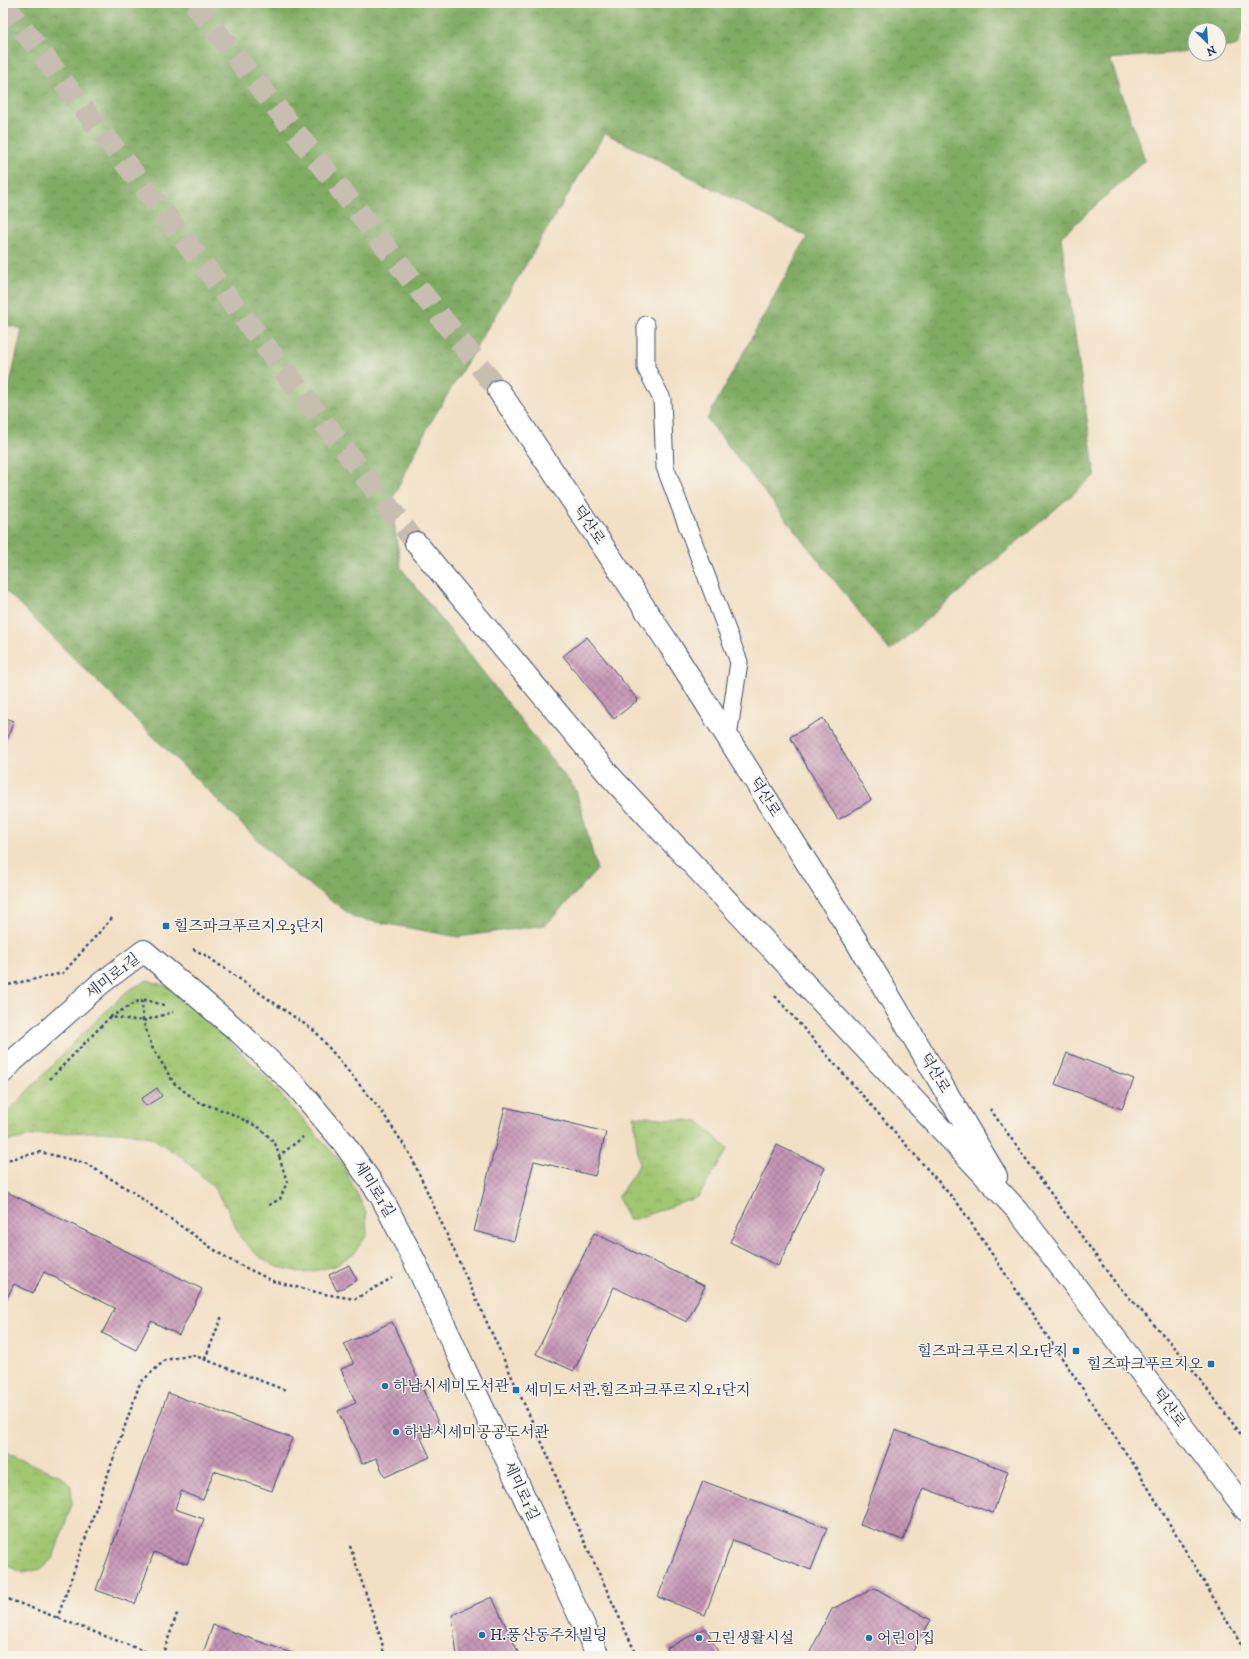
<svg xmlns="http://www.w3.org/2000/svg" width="1249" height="1659" font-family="'IM FELL DW Pica','Noto Serif KR',serif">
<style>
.forest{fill:url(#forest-crowns);stroke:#4e6d60}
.park{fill:url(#park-crowns);stroke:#5e7a68}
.building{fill:url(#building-cross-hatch)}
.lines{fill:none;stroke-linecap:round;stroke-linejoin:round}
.secondary-tunnel{stroke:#c7bdb0;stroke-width:22;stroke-dasharray:22 11;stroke-linecap:butt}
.lane-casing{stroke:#3b4a6d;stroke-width:19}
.street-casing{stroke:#3b4a6d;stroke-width:24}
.secondary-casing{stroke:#3b4a6d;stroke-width:24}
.path{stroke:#3b4a6d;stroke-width:2.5;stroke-dasharray:3 3;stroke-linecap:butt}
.lane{stroke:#fff;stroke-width:17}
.street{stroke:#fff;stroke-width:22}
.secondary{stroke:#fff;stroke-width:22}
.poi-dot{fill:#1f6fb2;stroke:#f7f3e8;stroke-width:1.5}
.labels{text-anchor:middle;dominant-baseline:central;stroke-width:3;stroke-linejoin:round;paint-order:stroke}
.street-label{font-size:15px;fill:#1b2f5e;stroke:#f7f3e8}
.poi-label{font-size:15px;fill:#1b2f5e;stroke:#f7f3e8;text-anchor:start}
</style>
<defs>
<pattern id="forest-crowns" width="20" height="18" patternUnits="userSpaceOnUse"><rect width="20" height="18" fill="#80ab63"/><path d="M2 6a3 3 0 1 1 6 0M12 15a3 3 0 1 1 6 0" fill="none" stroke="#688c55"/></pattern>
<pattern id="park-crowns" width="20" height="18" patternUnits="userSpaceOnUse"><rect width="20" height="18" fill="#a0c671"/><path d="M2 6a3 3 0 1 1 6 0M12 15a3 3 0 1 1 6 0" fill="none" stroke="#89aa64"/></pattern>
<pattern id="building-cross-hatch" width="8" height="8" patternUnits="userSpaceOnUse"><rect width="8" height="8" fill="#c594b5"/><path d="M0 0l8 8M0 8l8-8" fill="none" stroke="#9f7996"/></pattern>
</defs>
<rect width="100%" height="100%" fill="#f7f3e8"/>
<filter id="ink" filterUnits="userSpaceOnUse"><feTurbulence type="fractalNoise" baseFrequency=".025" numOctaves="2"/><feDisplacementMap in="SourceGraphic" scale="8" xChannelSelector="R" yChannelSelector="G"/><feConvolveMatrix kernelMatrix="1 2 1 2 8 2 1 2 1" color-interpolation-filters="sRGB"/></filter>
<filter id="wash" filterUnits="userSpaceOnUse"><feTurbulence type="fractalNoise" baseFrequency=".012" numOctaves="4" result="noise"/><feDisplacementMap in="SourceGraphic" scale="16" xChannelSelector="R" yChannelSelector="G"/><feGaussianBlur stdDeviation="0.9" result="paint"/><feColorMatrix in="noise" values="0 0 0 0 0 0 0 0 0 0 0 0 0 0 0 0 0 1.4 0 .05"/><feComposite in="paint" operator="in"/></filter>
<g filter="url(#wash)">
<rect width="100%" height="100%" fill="#f2e0c5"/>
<path class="forest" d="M3,3h1243v18l-9,25 -18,2v-18h-24v21l-85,8 35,101 -84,77 34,238 -205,176 -183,-232 100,-182 -202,-104 -177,294 -37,75 10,66 175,222 21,80 -51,55 -88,12 -103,-19 -71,-52 -281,-278v-173l19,-86 -19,-5z"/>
<path class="park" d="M148,980l28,10 84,81 82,92 24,49 1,23 -13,18 -19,13 -30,7 -28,-6 -20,-12 -17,-18 -13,-29 -13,-20 -31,-30 -32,-21 -31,-5h-33l-46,2 -38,8v-25l76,-80 48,-46z
M634,1116l64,5 30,28 -30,48 -69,24 -11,-24 21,-32z
M3,1452l58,24 10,10 1,18 -19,54 -12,11 -17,4 -21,-9z"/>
<g id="blocks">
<path class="building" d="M587,637l51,63 -24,19 -51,-63z
M3,717l11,4 -11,28z
M823,718l48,82 -33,20 -48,-83z
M1067,1053l67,26 -12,30 -67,-25z
M157,1088l5,8 -16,10 -5,-7z
M505,1107l101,25 -11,44 -61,-15 -20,80 -40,-10z
M777,1145l48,23 -47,98 -48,-24z
M3,1190l199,99 -23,46 -28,-14 -15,29 -34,-17 13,-25 -71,-36 -11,21 -19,-9 -11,22z
M594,1233l111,53 -18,36 -73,-35 -40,84 -38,-17z
M349,1265l8,15 -20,11 -8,-16z
M392,1322l49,107 -20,9 9,19 -45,20 -9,-19 -14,6 -24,-53 18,-8 -15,-34 13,-5 -10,-20z
M168,1393l124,45 -20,53 -58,-20 -11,29 -22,-9 -6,18 29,10 -17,45 -33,-12 -19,52 -39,-14z
M895,1430l113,41 -15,42 -70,-25 -20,52 -43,-15z
M703,1481l124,47 -16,42 -78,-30 -28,75 -47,-18z
M875,1588l56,32 -21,36h-102l24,-47z
M492,1597l28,59h-63l-5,-41z
M213,1625l87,31h-98z
M706,1628l14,28h-49l-4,-8z"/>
</g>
</g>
<g filter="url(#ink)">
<use href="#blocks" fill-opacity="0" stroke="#3b4a6d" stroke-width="1"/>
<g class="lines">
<path class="secondary-tunnel" d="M3,3l413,540
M194,3l305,388"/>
<g class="lane-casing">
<path id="lane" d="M646,325v43l16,31 3,68 74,195 -11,75"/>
</g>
<g class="street-casing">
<path id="street" d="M3,1072l10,-11 87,-77 44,-33 95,81 57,54 47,56 38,54 34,66 183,394"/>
</g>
<g class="secondary-casing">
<path id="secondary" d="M499,391l171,255 185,293 141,237
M416,543l193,232 409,436 228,299"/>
</g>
<path class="path" d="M193,949l12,6 111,77 66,80 28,42 138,302 17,43 72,157
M3,986l60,-13 49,-55
M775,996l184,209 181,269 106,179
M164,1005l-22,-6 1,22 9,26 22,36 24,19 32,11 30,15 15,15 4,13 24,-19
M110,1017l32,-18
M50,1079l60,-62 33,4 30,-9
M990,1109l124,172 66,72 66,88
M3,1161l37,-9 45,11 46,28 95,67 47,23 51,13 31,5 37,-21
M269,1205l11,-6 7,-17 -8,-26
M205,1359l17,-43
M350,1546l32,96 2,14
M3,1597l154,59
M57,1619l83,-236 25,-23 28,-5 92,35
M162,1656l16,-45"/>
<use href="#lane" class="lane"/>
<use href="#street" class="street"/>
<use href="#secondary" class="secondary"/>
</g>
</g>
<g class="poi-dot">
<rect x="162" y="922" width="8" height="8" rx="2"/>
<rect x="1072" y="1347" width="8" height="8" rx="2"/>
<rect x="1207" y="1360" width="8" height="8" rx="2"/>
<circle cx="385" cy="1386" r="4"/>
<rect x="512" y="1386" width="8" height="8" rx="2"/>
<circle cx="396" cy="1432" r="4"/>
<circle cx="482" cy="1635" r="4"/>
<circle cx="699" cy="1638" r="4"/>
<circle cx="869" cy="1638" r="4"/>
</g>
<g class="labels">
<g class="street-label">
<text transform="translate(589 525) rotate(56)">덕산로</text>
<text transform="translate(765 797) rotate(58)">덕산로</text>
<text transform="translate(113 976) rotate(-38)">세미로1길</text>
<text transform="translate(935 1073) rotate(59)">덕산로</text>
<text transform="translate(374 1189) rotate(58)">세미로1길</text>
<text transform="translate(1169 1408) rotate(53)">덕산로</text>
<text transform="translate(521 1491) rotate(65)">세미로1길</text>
</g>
<g class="poi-label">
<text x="174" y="926">힐즈파크푸르지오3단지</text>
<text x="1068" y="1351" text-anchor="end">힐즈파크푸르지오1단지</text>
<text x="1203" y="1364" text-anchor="end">힐즈파크푸르지오</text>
<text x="393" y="1386">하남시세미도서관</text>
<text x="524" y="1390">세미도서관.힐즈파크푸르지오1단지</text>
<text x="404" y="1432">하남시세미공공도서관</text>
<text x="490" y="1635">H.풍산동주차빌딩</text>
<text x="707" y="1638">그린생활시설</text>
<text x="877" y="1638">어린이집</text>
</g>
</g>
<rect width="1249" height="1659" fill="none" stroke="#f7f3e8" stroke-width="16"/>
<g transform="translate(1207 42) rotate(155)"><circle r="19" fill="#f7f3e8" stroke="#9fa5b1"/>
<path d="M0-3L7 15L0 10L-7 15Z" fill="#1f6fb2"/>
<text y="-6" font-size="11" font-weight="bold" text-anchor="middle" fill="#1b2f5e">N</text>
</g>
</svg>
